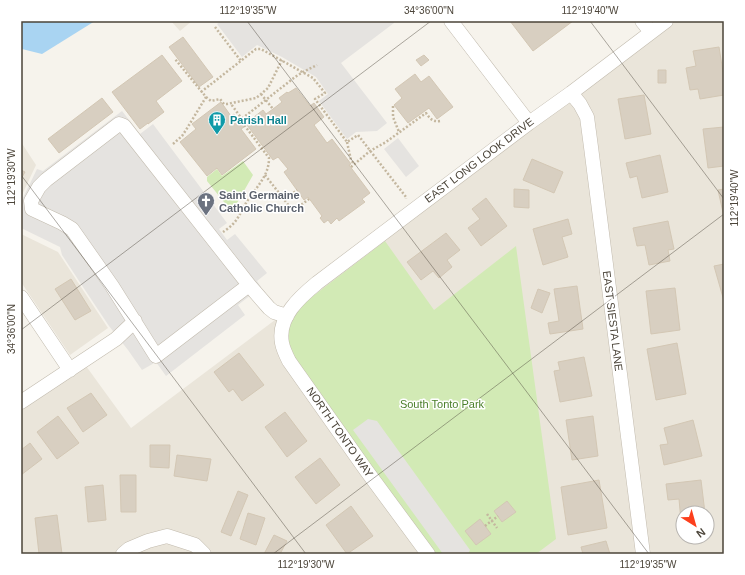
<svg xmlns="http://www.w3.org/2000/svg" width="745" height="575" font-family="Arial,sans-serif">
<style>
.residential{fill:#eae5da;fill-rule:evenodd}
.green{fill:#d2eab5}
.parking{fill:#e5e3e0}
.water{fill:#a9d4f2}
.building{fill:#d8cfc1;stroke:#d3c7b4}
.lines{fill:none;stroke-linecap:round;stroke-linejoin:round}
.minor-casing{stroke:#c2bbae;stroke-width:15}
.path{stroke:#c4b79f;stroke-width:2.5;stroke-dasharray:2 2;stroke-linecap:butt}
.minor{stroke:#fff;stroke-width:14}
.ticks{fill:none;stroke:#4b4439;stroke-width:1;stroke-opacity:0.45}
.labels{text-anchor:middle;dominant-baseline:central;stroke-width:3;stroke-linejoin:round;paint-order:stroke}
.culture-label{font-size:11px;font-weight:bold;fill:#0d838f;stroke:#fff;text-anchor:start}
.street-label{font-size:11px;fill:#4b4439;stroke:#fff}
.worship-label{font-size:11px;font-weight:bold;fill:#5b616d;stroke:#fff;text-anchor:start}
.park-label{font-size:11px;fill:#4a7f2a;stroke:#fff}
.neatline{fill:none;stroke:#4b4439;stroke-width:1.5}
.ticks-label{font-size:10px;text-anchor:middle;fill:#4b4439}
</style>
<rect width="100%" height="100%" fill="#f6f3ec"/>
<path class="residential" d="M171,21h21l-12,10z
M673,21h51v533h-703v-145l65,-43 45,62zM683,513h24v24h-24z
M21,142l15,23 -15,32z
M21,234l37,18 50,76 -38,27 -49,-73z"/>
<path class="green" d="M243,161l10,14 -21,37 -25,-31v-4l10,-8 5,7z
M385,241l49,69 82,-64 40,293 -20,15h-104l-137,-191c-2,-6 -5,-12 -6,-18 -4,-14 4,-27 11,-39z"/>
<path class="parking" d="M221,21h172l1,2 -53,40 46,60 -10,8 -21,1 -9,7 -28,-38 9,-7 -12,-17 -34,-20 -25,-12 -15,12 -25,-33z
M122,111l18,23 13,-10 74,99 -8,6 8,11 8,-6 32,39 -10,8 4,6 -23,18 7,10 -79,61 -10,-14 -14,8 -14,-20 -19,-24 -26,-39 -21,-32 -2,-8 -39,-19v-26l16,-33 6,2z
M398,138l21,28 -13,11 -22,-28z
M368,419l9,2 93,129 -2,4h-25l-90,-124z"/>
<path class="water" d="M21,21h74l-53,33 -20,-5 -1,-2z"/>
<path class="building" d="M510,21h63l-40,30z
M183,37l30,40 -14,10 -30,-40z
M719,47l4,25h1v23l-24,4 -2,-10 -8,1 -4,-22 10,-2 -3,-15z
M162,55l20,26 -26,20 8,11 -16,12v-1l-8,6 -28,-37z
M424,55l5,5 -8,6 -5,-6z
M658,70h8v13h-8z
M415,74l6,8 8,-6 24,31 -16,12 -8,-11 -21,15 -14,-18 8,-7 -7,-9z
M296,88l14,18 4,-3 10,14 -10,8 13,18 5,-4 19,25 -2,1 21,28 -8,6 3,3 -26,19 -2,-3 -6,6 -3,-4 -4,3 -4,-5 2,-2 -14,-19 -4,3 -20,-28 4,-3 -10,-12 -5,3 -26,-35 8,-7 -1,-1 9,-7 3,4 7,-5 9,-7 -3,-4 8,-6 1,1z
M644,95l7,39 -26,5 -7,-40z
M102,98l11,14 -54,41 -11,-14z
M221,102l10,14 3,-2 10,13 -3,2 15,20 -34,26 -5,-7 -10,8 -27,-34 16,-13 -4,-5z
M724,127v39l-16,2 -5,-39z
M660,155l8,37 -26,6 -5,-22 -7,2 -4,-15z
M532,159l31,13 -9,21 -31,-13z
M21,170l4,2 -4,7z
M514,189l15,1v18l-15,-1z
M724,189v28l-6,-27z
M486,198l21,28 -26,20 -13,-18 12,-9 -8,-10z
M568,219l4,15 -10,3 6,20 -25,8 -10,-36z
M668,221l6,28 -6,1 2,11 -21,4 -4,-20 -8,1 -4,-18z
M446,233l14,17 -13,10 5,7 -13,11 -6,-7 -12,9 -14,-18z
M724,264v37l-10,-35z
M71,279l20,32 -16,9 -20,-31z
M577,286l6,43 -33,5 -2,-11 11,-2 -5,-32z
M675,288l5,42 -29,4 -5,-43z
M538,289l12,4 -8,20 -11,-5z
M677,343l9,51 -30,6 -9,-51z
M239,353l25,32 -22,16 -9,-12 -4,3 -15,-20z
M584,357l8,39 -32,6 -6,-31 6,-1 -2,-8z
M91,393l16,22 -24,17 -16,-24z
M285,412l22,29 -20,16 -22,-30z
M58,416l21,27 -22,16 -20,-27z
M593,416l5,40 -26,4 -6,-40z
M693,420l9,36 -38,9 -4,-20 8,-1 -4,-16z
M30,443l12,16 -21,16v-25z
M150,445h20l-1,23 -19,-1z
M177,455l34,4 -4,22 -33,-5z
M320,458l20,27 -24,19 -21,-27z
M120,475h16v37h-15z
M599,480l8,48 -39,7 -7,-48z
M701,480l4,33h-22v7l-2,1 -2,-22 -11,1 -2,-16z
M103,485l3,35 -18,2 -3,-35z
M238,491l10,4 -17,41 -10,-4z
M507,501l9,11 -14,10 -8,-11z
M351,506l22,30 -26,18 -21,-29z
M248,513l17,5 -9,27 -16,-6z
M57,515l5,39h-23l-4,-36z
M480,519l11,15 -15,11 -11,-14z
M274,535l13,6 -7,13h-16z
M606,541l4,13h-27l-2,-7z"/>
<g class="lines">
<g class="minor-casing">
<path id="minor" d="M451,21l78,102
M642,21l9,11
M571,93l9,11 7,13 4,30 52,407
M119,124l5,2 125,159 -93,71 -44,-70 -40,-57 -10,-6 -30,-14 -1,-8 8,-14 7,-7z
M249,285l20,23 5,4 13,4
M21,297l49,73
M21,402l95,-63 19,-18
M123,554l6,-5 19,-8 19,-5 28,9 9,9
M428,554l-62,-84 -77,-109c-3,-6 -6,-12 -7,-18 -5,-26 18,-46 35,-60l212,-160 42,-30 95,-72"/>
</g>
<path class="path" d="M215,27l26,34
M201,92l55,-43h5l52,29 12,15 -10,6 32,43 11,-7 48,62v2
M261,94l12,15
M206,97l5,4 9,-2 4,5h3l29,-6 5,-4 7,-6 14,-28
M393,106v11l6,15
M239,121l56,-44 8,-5 14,-7
M347,142l4,18 3,4
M173,144l9,-8 4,-6 20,-33 -31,-38
M351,167l19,-16 16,-9 40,-29c4,6 7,9 14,8
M265,175l28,36 16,-12
M284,200l13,-10
M223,232c3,-2 7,-5 10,-8 6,-6 9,-15 13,-21 9,-15 23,-26 23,-45l-24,-32 -3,-7 -11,-15
M487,514l10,14
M485,526l13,-10"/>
<use href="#minor" class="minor"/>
</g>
<path class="ticks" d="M247,21l402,533M590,21l134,178M21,175l285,379M21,330l410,-309M273,554l451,-340"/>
<defs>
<g id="building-pin" transform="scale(0.9)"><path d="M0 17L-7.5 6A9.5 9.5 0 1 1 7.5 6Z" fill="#0f9aa8" stroke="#fff"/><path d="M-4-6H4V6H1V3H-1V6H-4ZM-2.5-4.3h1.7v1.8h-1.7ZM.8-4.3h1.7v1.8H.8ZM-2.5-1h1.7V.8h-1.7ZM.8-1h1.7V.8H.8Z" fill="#fff"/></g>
<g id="church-pin" transform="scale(0.9)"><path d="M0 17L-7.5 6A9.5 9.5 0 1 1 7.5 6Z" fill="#6b7280" stroke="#fff"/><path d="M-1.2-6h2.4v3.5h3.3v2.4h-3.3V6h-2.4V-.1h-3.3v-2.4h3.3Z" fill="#fff"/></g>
</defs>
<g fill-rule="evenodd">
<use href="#building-pin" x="217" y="120"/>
<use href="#church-pin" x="206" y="201"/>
</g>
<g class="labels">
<g class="culture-label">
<text x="230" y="120">Parish Hall</text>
</g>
<g class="street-label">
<text transform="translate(479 160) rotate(-37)">EAST LONG LOOK DRIVE</text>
<text transform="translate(613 321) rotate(83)">EAST SIESTA LANE</text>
<text transform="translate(340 432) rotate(55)">NORTH TONTO WAY</text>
</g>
<g class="worship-label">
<text x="219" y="195">Saint Germaine<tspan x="219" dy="13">Catholic Church</tspan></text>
</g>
<g class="park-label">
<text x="442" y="404">South Tonto Park</text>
</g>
</g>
<rect width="745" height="575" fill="none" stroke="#ffffff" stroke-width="44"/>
<g transform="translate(695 525) rotate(143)"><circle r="19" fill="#ffffff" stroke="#b7b4b0"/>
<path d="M0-3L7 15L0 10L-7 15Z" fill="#fc3f1d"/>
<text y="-6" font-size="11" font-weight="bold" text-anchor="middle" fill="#4b4439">N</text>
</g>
<rect x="22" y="22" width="701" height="531" class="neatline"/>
<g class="ticks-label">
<text x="248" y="14">112°19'35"W</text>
<text x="429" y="14">34°36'00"N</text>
<text x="590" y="14">112°19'40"W</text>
<text transform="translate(11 177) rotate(-90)" y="4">112°19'30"W</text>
<text transform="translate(734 198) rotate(-90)" y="4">112°19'40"W</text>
<text transform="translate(11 329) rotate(-90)" y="4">34°36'00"N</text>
<text x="306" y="568">112°19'30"W</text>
<text x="648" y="568">112°19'35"W</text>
</g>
</svg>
